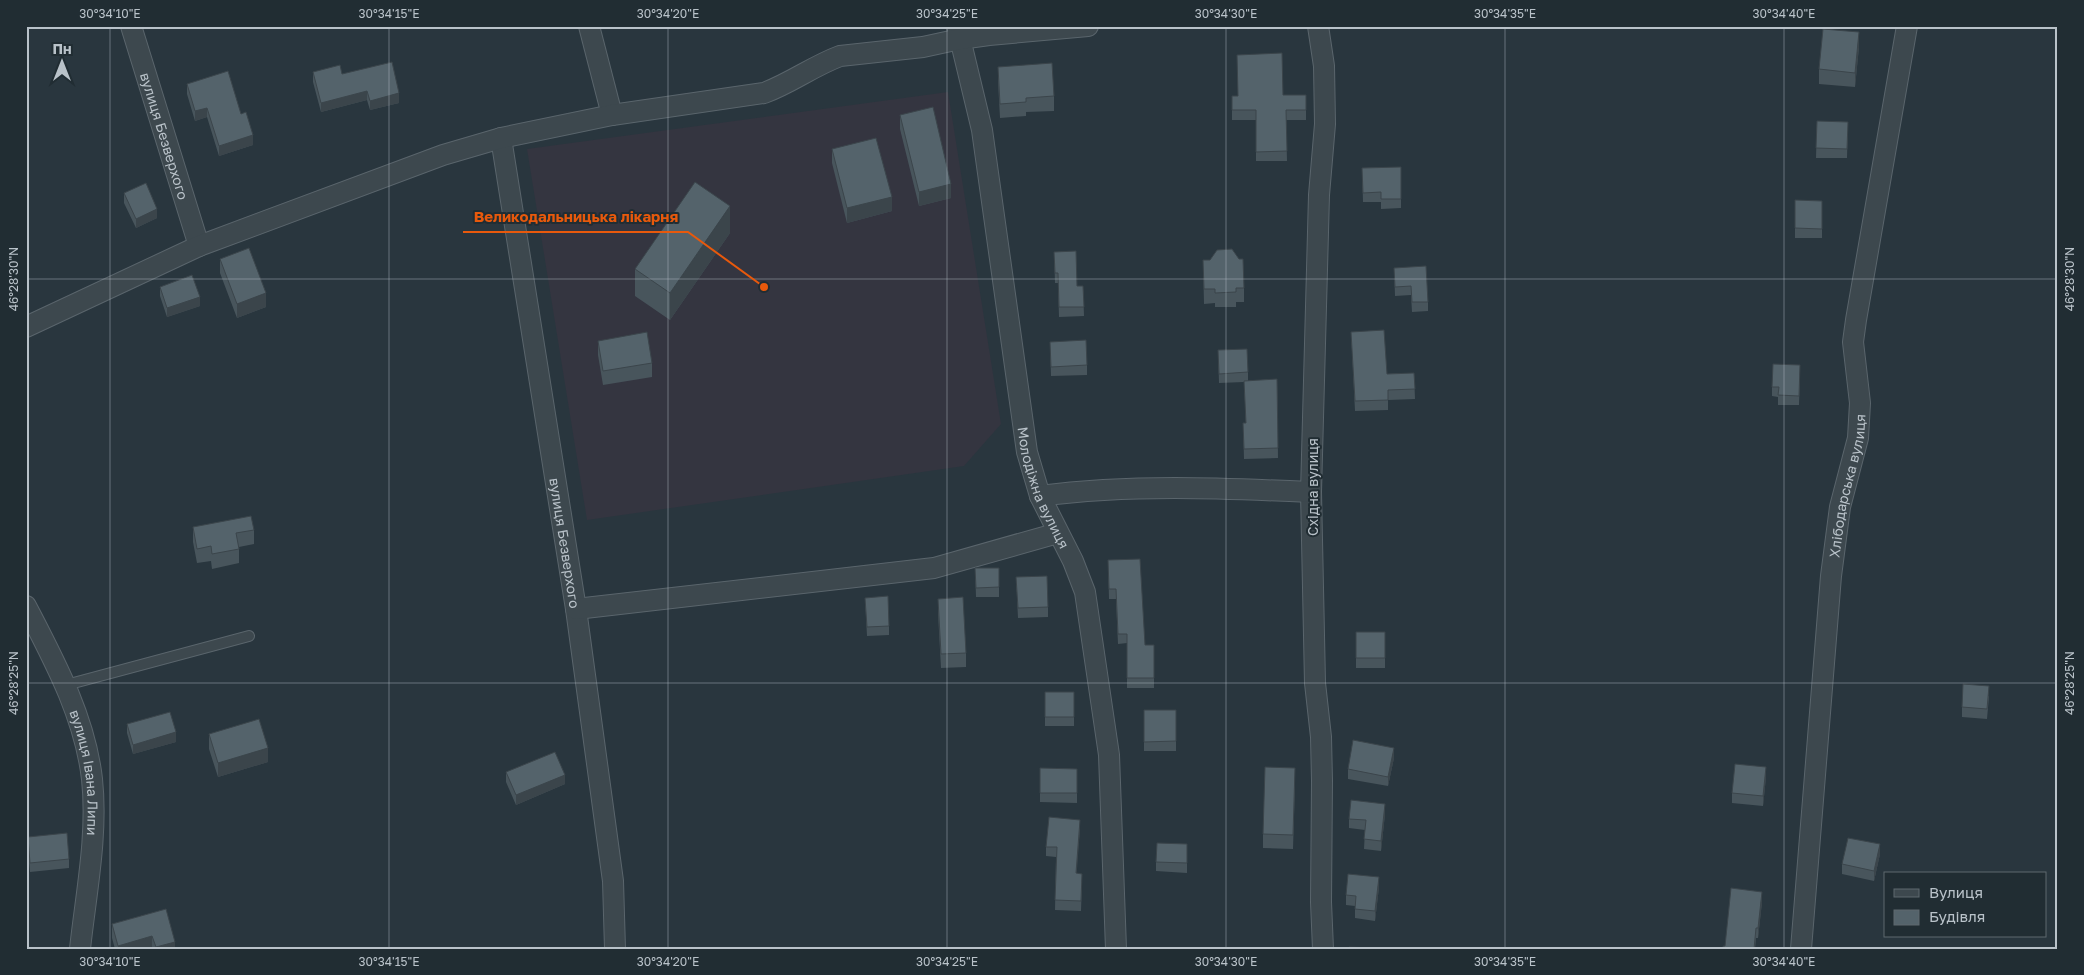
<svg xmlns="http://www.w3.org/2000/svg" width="2084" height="975" font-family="'Golos Text',sans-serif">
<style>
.medical{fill:#343540}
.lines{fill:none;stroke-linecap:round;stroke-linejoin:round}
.service-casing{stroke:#5a656c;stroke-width:12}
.minor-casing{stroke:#5a656c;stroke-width:22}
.service{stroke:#3d484e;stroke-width:10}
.minor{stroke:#3d484e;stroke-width:20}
.wall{fill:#48555c}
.shaded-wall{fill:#3b454b}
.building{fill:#54636b;stroke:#3b454b}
.ticks{fill:none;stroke:#b9c2c9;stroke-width:1;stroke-opacity:0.45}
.labels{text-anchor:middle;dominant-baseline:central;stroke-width:4;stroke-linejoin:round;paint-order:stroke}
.street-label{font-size:14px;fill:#b9c2c9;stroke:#212d33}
.leader{fill:none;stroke:#e8590c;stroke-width:2}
.callout-dot{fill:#e8590c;stroke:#212d33;stroke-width:2}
.callout-label{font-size:15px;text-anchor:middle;font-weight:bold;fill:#e8590c;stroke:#212d33;stroke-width:4;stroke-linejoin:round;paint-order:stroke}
.neatline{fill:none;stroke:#b9c2c9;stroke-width:2}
.ticks-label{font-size:12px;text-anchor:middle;fill:#b9c2c9}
</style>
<rect width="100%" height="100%" fill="#29363e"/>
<path class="medical" d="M948,92l53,332 -37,42 -377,54 -60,-371z"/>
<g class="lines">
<g class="service-casing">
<path id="service" d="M66,685l183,-49"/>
</g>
<g class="minor-casing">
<g id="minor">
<path id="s1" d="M131,26l68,220"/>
<path d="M589,26l23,89"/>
<path id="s2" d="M957,26l25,104 45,322 13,44 33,65 12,31 24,163 7,194"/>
<path d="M1318,26l6,40 1,58 -6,71 -8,297 4,191 6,54 1,44 -1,121 2,47"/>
<path id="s3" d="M501,138l75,471 37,272 2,68"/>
<path d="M26,327l173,-81 244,-91 58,-17 111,-23 152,-22c27,-10 49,-27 76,-37l83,-9 37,-8 29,-4 99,-9"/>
<path d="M1040,496c90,-12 180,-8 271,-4"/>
<path id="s4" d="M26,606c28,54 59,111 66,173 6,56 -6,114 -12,170"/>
<path d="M576,609l358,-41 124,-35"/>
<path id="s5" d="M1801,949l30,-373 9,-69 18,-69 2,-35 -7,-61 3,-22 51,-294"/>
</g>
</g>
<use href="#service" class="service"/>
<use href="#minor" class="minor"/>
</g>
<path class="wall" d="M1859,47l-4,40 -36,-3v-15z
M998,67l56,29v15l-28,1v4l-26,2 -2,-37z
M313,72l29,2 57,29 -29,7 -3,-10 -46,12 -8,-30z
M187,84l54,30 12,31 -34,11 -12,-39 -12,4 -8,-27z
M1306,95v25h-20l1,41h-31v-41h-24v-24z
M900,115l51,83 -32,8 -19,-77z
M1817,121l31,1 -1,36h-31z
M832,149l60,62 -45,12 -15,-60z
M1401,167v41l-20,1v-7h-18l-1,-34z
M124,193l33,25 -21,10 -12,-25z
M1795,200l27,1v37h-27z
M730,233l-60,87 -35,-24v-27z
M1054,252l23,34h6l1,30 -25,1 -1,-34h-3z
M220,259l46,48 -29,11 -17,-45z
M1203,260l41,28v14h-8v5h-21v-4l-11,1z
M1394,268l34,34v9l-16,1 -1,-17 -16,1z
M160,287l40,19 -33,11 -7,-21z
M1351,332l36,42 27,-1 1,26 -27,1v10l-33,1z
M598,341l54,22v14l-49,8 -5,-30z
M1050,342l37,23v10l-36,1z
M1218,350l30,22v9l29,-2 1,79 -34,1 -1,-36h3l-2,-41 -25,1z
M1800,375l-1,30h-21v-8l-6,-1v-9z
M193,527l61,3v14l-15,3v16l-27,6 -1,-8 -14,2 -4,-21z
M1108,560l37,85h9v43h-27v-45l-9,1 -2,-45h-7z
M975,568h24v29h-23z
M1016,577l32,30v10l-30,1z
M865,598l24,28v9l-22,1z
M938,599l28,54v14l-25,1 -3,-55z
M1356,632h29v36h-29z
M1045,692h29v34h-29z
M1989,696l-2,23 -25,-2v-10z
M1144,710h32v41h-32z
M127,724l49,18 -43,12 -6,-21z
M209,734l59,28 -50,15 -9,-28z
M1394,758l-6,28 -40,-7v-10z
M1040,768l37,1v34l-37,-1z
M506,772l59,12 -49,21 -10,-23z
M1766,777l-3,29 -31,-3v-10z
M1295,783l-2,66 -30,-1v-14z
M1385,814l-4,37 -17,-2 1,-19 -16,-2v-9z
M1080,829l-4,44 6,10 -1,28 -26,-1 1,-53 -10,-1v-9z
M28,837l41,22v9l-39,4 -2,-25z
M1187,854v19l-31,-2v-9z
M1880,854l-6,27 -32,-7v-10z
M1379,887l-4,34 -20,-3v-12l-9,-1v-10z
M1762,902l-4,36h-2l-1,11h-32z
M166,909l9,40h-60l-3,-11v-14z"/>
<path class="shaded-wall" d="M1859,32v15l-4,40v-14z
M367,91v9l-46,12v-9z
M399,93v10l-29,7v-9z
M207,108v9l-12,4v-10z
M253,135v10l-34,11v-10z
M951,184v14l-32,8v-14z
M892,197v14l-45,12v-15z
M730,206v27l-60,87v-27z
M157,209v9l-21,10v-9z
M266,293v14l-29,11v-14z
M200,297v9l-33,11v-9z
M176,732v10l-43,12v-9z
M268,748v14l-50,15v-14z
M1394,748v10l-6,28v-9z
M1766,767v10l-3,29v-10z
M565,775v9l-49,21v-10z
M1385,804v10l-4,37v-10z
M1080,820v9l-4,54v-10z
M1880,844v10l-6,27v-10z
M1379,877v10l-4,34v-10z
M1762,892v10l-4,36v-10z
M152,936v13h-34v-3z
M175,942v7h-19v-2z"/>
<path class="building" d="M1823,29l36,3 -4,41 -36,-4z
M1282,53l1,42h23v15h-20l1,41 -31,1v-42h-24v-14h6l-1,-41z
M392,62l7,31 -29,8 -3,-10 -46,12 -8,-31 27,-7 2,9z
M1052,63l2,33 -28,2v4l-26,2 -2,-37z
M228,71l13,43 5,-2 7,23 -34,11 -12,-38 -12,3 -8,-27z
M933,107l18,77 -32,8 -19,-77z
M1817,121l31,1 -1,27 -31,-1z
M876,138l16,59 -45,11 -15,-59z
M1401,167v32h-20v-7l-18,1 -1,-25z
M695,182l35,24 -60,87 -35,-24z
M146,183l11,26 -21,10 -12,-26z
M1795,200l27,1v28l-27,-1z
M249,248l17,45 -29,11 -17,-45z
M1232,249l7,10h4l1,29h-8v4l-21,1v-4h-11l-1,-29h7l7,-10z
M1076,251l1,35h6l1,21h-25l-1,-34h-3l-1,-21z
M1426,266l2,36h-16l-1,-16 -16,1 -1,-19z
M192,275l8,22 -33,11 -7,-21z
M1384,330l3,44 27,-1 1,16 -27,1v10l-33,1 -4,-69z
M647,332l5,31 -49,8 -5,-30z
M1086,340l1,25 -36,2 -1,-25z
M1247,349l1,23 -29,2 -1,-24z
M1773,364l27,1 -1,31 -21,-1 1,-8h-7z
M1277,379l1,69 -34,1 -1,-26h3l-2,-42z
M251,516l3,14 -18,3 3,16 -27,5 -1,-8 -14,3 -4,-22z
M1140,559l5,86h9v33h-27v-44h-9l-2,-45h-7l-1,-29z
M975,568h24v19l-23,1z
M1047,576l1,31 -30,1 -2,-31z
M888,596l1,30 -22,1 -2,-29z
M963,597l3,56 -25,1 -3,-55z
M1356,632h29v26h-29z
M1963,684l26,2 -2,23 -25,-2z
M1045,692h29v25h-29z
M1144,710h32v31l-32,1z
M170,712l6,20 -43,13 -6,-21z
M259,719l9,29 -50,15 -9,-29z
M1353,740l41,8 -6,29 -40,-8z
M555,752l10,23 -49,20 -10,-23z
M1735,764l31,3 -3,29 -31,-3z
M1265,767l30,1 -2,67 -30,-1z
M1040,768l37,1v24h-37z
M1351,800l34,4 -4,37 -17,-2 2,-19 -17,-1z
M1049,817l31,3 -4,53 6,1 -1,27 -26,-1 2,-53h-11z
M67,833l2,26 -39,4 -2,-26z
M1848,838l32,6 -6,27 -32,-7z
M1157,843l30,1v19l-31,-1z
M1348,874l31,3 -4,34 -20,-2 1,-13 -10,-1z
M1731,888l31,4 -4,36h-2l-2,21h-31v-3h2z
M166,909l9,33 -19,5 -4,-11 -34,10 -6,-22z
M1349,947l25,1v1h-25z"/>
<path class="ticks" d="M110,26v923M389,26v923M668,26v923M947,26v923M1226,26v923M1505,26v923M1784,26v923M26,279h2032M26,683h2032"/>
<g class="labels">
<g class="street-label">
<text stroke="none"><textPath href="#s1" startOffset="115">вулиця Безверхого</textPath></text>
<text stroke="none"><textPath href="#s5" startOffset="466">Хлібодарська вулиця</textPath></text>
<text stroke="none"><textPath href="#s2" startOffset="471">Молодіжна вулиця</textPath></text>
<text transform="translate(1312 487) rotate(-90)">Східна вулиця</text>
<text stroke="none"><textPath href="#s3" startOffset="410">вулиця Безверхого</textPath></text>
<text stroke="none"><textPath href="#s4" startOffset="179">вулиця Івана Липи</textPath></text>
</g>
</g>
<path class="leader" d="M764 287L688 232H463"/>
<circle class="callout-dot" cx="764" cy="287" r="5"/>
<g class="callout-label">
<text x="576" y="222">Великодальницька лікарня</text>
</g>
<rect width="2084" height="975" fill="none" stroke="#212d33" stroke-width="55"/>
<rect x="1884" y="872" width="162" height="65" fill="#212d33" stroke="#5e696f"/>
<rect x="1894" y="889" width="25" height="8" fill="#3d484e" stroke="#5e696f"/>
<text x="1929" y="898" font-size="15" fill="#b9c2c9">Вулиця</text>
<rect x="1894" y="910" width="25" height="15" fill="#54636b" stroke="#5e696f"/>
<text x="1929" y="922" font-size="15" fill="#b9c2c9">Будівля</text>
<g transform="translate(62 62)" stroke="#212d33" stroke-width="4" paint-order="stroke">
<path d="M0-4L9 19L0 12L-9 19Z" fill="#b9c2c9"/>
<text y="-8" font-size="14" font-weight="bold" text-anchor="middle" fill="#b9c2c9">Пн</text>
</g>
<rect x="28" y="28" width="2028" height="920" class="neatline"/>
<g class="ticks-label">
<text x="110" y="18">30°34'10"E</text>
<text x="389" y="18">30°34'15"E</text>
<text x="668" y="18">30°34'20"E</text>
<text x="947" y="18">30°34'25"E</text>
<text x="1226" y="18">30°34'30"E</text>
<text x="1505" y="18">30°34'35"E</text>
<text x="1784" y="18">30°34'40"E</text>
<text transform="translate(14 279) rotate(-90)" y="4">46°28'30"N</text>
<text transform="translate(2070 279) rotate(-90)" y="4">46°28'30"N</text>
<text transform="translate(14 683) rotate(-90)" y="4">46°28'25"N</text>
<text transform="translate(2070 683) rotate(-90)" y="4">46°28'25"N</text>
<text x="110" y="966">30°34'10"E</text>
<text x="389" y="966">30°34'15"E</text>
<text x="668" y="966">30°34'20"E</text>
<text x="947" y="966">30°34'25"E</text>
<text x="1226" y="966">30°34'30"E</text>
<text x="1505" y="966">30°34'35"E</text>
<text x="1784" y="966">30°34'40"E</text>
</g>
</svg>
